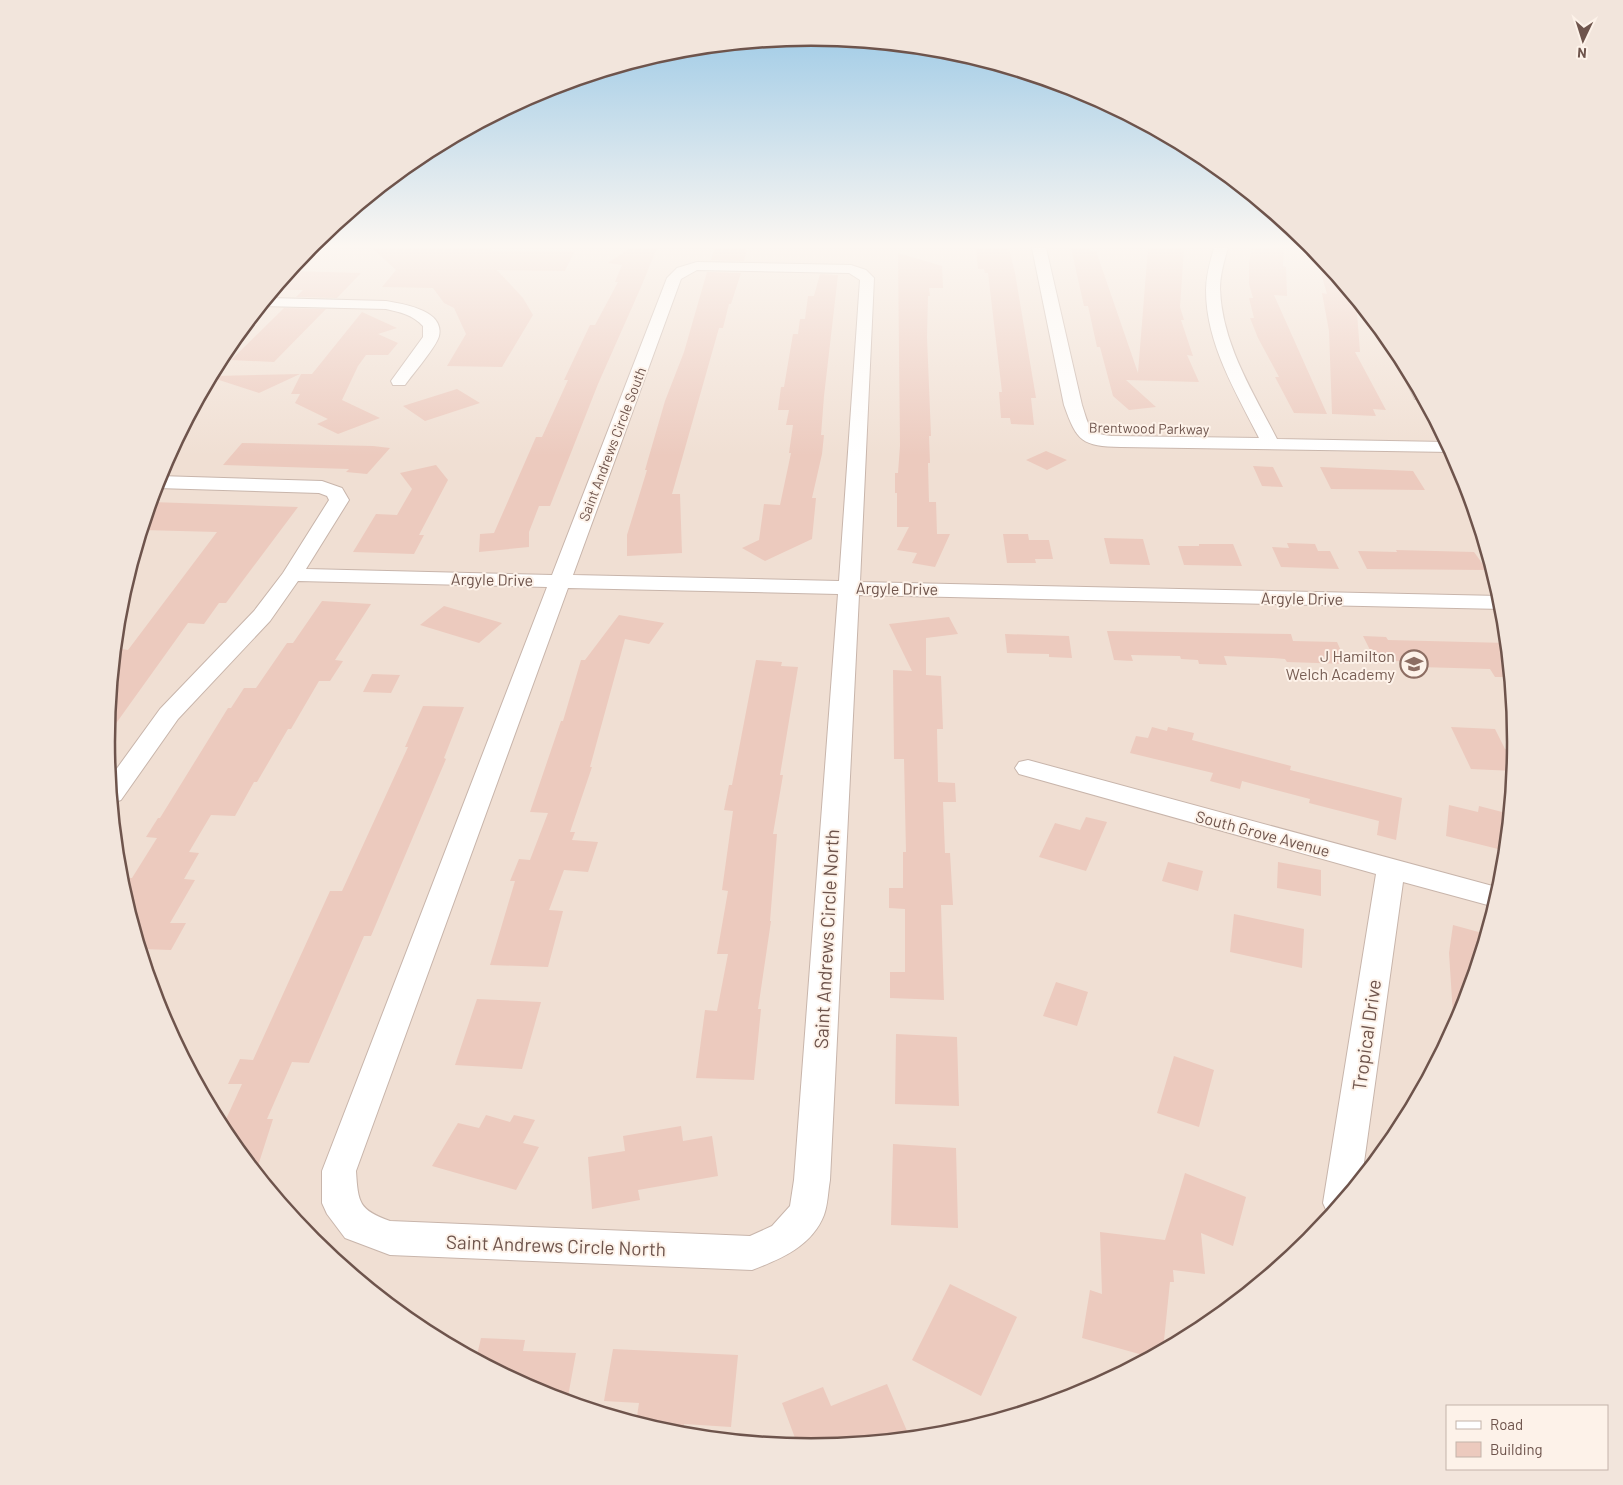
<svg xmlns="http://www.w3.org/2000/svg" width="1623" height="1485" font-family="Barlow,sans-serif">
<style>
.residential{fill:#f0dfd3}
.building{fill:#eccabe}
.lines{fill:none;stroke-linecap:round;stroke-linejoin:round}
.minor-casing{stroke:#c8b5ab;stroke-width:2}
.minor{fill:#fff;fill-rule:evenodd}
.labels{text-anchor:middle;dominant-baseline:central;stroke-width:4;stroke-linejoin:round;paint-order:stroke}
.far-street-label{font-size:14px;fill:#6e544c;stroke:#fdf2e9}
.street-label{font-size:16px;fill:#6e544c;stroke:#fdf2e9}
.education-label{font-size:16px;fill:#785e54;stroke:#fdf2e9;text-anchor:end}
.near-street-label{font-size:19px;fill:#6e544c;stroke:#fdf2e9}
.rim{fill:none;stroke:#6e544c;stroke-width:2.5}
</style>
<rect width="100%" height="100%" fill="#f9eee3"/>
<path class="residential" d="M310,248h1003l85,103 65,122 40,132 13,138 -13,137 -40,133 -65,121 -88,107 -107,88 -122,65 -132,40 -138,13 -137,-13 -133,-40 -121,-65 -107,-88 -88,-107 -65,-122 -40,-132 -13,-138 13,-137 40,-133 65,-121z"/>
<path class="building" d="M372,248l112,1 9,1 -1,1 82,1 -9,19 -68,-1 26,28 10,17 -31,52 -55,-1 19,-32 -12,-26 -10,-5 -11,-15 -51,-1 14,-17z
M630,248h27l-16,39 -43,97 -48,122h-11l-10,26v15l-50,5 1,-18 14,-1 42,-96h6l26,-57h-4l26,-55h5l23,-43h-3l7,-17 -14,-2z
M714,248h33l-3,13 -33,-1z
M1000,248l9,1 6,24 21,125h-5l3,27 -23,-1 -1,-6h-9l-2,-26h3l-14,-119h-3l-1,-4h-6l-2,-20z
M1071,248h18l1,3h6l42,122 10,-125h36l-4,59 4,13h-3l12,36 -6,-1 12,27 -73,-2 30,27 -27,3 -16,-14 -13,-49h-3l-9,-41h-4z
M1252,248l32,2 -1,16 3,1 1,29 -13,-1 53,119 -33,-1 -19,-36h4l-21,-39 -8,-20h4l-5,-20h4l-4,-14v-21z
M1314,249l42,51 4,52h-5l31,58 -13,-1 3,7 -44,-2 -3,-83 -7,-38 5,1z
M898,253l44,13 1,22h-14l1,8h-2l-1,41 4,99h-2l1,27h-2l1,39h7l1,32h13l-15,33 -23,-4 5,-10 -20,-3 12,-23h-12v-34h-2v-20h3l2,-27z
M291,271l70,2 -24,25 -41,-1 7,-7h-27z
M707,272l34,1 -10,31h-2l-6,24h-4l-47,166h8l2,59 -55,3v-21l20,-65h-2l20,-69 19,-49z
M820,274l18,1 -14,121 -3,39h3l-2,19 -10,44h4l-4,41 -47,22 -23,-13 17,-8 5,-36 16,1 11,-52h-2l4,-28h-7l3,-15h-11l3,-23h3l9,-53h5l2,-15h5l3,-23h6z
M284,308l42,1 -52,53 -43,-2z
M362,312l35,16 -19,6 20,9 -10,12h-22l-8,11 -16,34 38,18 -42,16 -21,-10 11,-5 -33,-16 5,-9h-9l10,-20h11z
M300,374l-41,19 -43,-14v-3z
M457,389l23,14 -55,18 -22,-15z
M242,443l131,3 17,2 -23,26 -21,-2 3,-3 -126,-4z
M1046,451l21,9 -20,10 -21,-10z
M436,465l12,15 -29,55h5l-10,19 -61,-2 23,-38 21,1 15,-26 -12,-16z
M1253,466l20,1 10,20 -21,-1z
M1320,467l93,4 12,19 -94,-1z
M151,502l147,5 -72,96h-7l-15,21 -16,-1 -81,113 8,-79 6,-8 7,1 89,-118 -74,-2z
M1003,534h25l1,6h20l4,19h-18l1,4h-29z
M1104,538l39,1 7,26 -40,-1z
M1287,543l28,1 3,7h12l9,18 -58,-2 -9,-20 17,1z
M1199,544h34l9,22 -58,-1 -6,-19h21z
M1396,550l78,2 13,18 -120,-1 -9,-18 39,1z
M322,601l49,3 -36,56 8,1 -13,20h-11l-28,48h-3l-31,53h-3l-19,34 -24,-1 -22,37 10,1 -15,26 11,1 -25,43h16l-15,27 -30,-1 -21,-72 12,1 25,-40 -11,-1 12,-19h2l68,-110h3l13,-20h12l31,-45h6z
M444,606l58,17 -23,20 -59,-18z
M619,615l45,8 -15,21 -24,-5 -35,128h2l-22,65h5l-3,8 26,2 -10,30 -24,-2 -15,40 14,1 -15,56 -58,-2 25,-84h-5l9,-22 11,1 18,-47 -18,-1 31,-91h2l18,-61h4z
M949,617l9,17 -32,4v37l15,1 2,53h-6l1,53 17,1 1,19h-13l2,51h5l3,52h-12l3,95 -54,-2v-26h15v-63l-16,-1v-20h14v-36h3l-2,-93h-10l-1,-89 19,1 -23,-47z
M1107,631l184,3 2,7 44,1 10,22 -60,-2 -2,-3 -12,-1 -49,-2 3,9 -28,-1 -1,-4 -17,-1 -1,-3 -49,-1 2,6 -19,-1z
M1005,634l64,2 3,22 -23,-1v-3l-42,-1z
M1363,636l23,1 2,3 119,3 3,34h-15l-5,-8 -71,-2 -3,-5 -22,-1 -3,-7h-19z
M756,660l26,2 -1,4 17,1 -18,108h3l-10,59h4l-7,87h1l-13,88h3l-7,71 -58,-2 9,-68 12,1 11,-57h-11l11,-63 -6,-1 11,-79 -9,-1 5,-25h3z
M372,674l28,1 -9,18 -28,-1z
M423,706l41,1 -20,51 2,1 -75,177h-7l-55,127 -17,-1 -25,57h6l-17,53 -34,-44 20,-44h-14l12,-25 13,1 77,-169h12l66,-144h-3z
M1152,727l15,4 1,-4 26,6 -2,7 99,26 -1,4 112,28 -6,42 -19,-5 2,-14 -70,-18 1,-4 -68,-18 -2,8 -30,-8 3,-8 -83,-20 6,-17 12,2z
M1451,727l44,2 10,20h11l-2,22 -43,-2z
M1449,805l29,7 1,-6 31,8 -4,37 -60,-15z
M1086,817l21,5 -21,49 -47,-14 16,-34 25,7z
M1168,862l35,9 -5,20 -36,-10z
M1278,862l43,8v26l-44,-8z
M1234,914l70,15 -2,39 -72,-16z
M1453,925l33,9 -23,79 -9,17 -5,-77z
M1056,982l32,10 -11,34 -34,-10z
M477,999l64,3 -19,67 -67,-4z
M896,1034l61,3 2,69 -64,-2z
M1174,1056l40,14 -15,57 -42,-14z
M486,1115l24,7 4,-7 21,5 -12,23 16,4 -23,43 -84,-24 26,-43 21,5z
M681,1126l2,15 29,-5 6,40 -80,14 2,10 -48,9 -4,-52 37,-6 -2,-15z
M893,1144l63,4 2,80 -67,-3z
M1185,1173l61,24 -13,49 -32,-13 4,41 -32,-4 1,12h-4l-7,68 -13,7 -68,-19 8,-48 12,4 -2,-62 65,8z
M950,1284l67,33 -36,79 -69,-36z
M481,1338l44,2 -2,11 53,2 -9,49 -26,-8 -65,-35z
M613,1349l125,6 -7,72 -47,-3 -1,11 -47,-12 3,-20 -35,-2z
M887,1384l20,47 -20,9 -76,8 -13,-2 -16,-43 41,-16 8,19z"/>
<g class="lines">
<g class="minor-casing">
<path id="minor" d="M1032,248h14l36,157c7,21 6,29 30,31l147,2c-23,-46 -53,-94 -53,-148 0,-14 4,-28 8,-42h14c-4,13 -8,27 -8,41 2,55 33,103 57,150l169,3 6,10 -331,-5c-39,-1 -44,-5 -57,-42z
M697,262l154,3 15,5 8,8 -14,304 640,14 3,13 -644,-14 -29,585c-2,11 -2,24 -6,35 -12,31 -43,44 -72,55l-362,-15 -45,-17 -18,-24 -5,-11v-32l225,-584 -249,-6 -28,40 -92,98 -57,81 -9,3 -2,-25 50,-69 94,-98 29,-38 46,-73 -2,-4 -8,-3 -162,-5 2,-12 163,5 20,7 7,12 -43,69 246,6 115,-297 10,-10zM697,270l152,3 11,7 -21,301 -266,-6 108,-296zM568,588l270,6 -44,586 -4,26 -18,20 -22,10 -360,-15c-31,-11 -32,-18 -34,-50z
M269,298l117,3c17,3 59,9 53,35 -2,10 -27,39 -34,49h-12l-2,-4 32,-44v-11c-10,-11 -23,-14 -37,-17l-124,-3z
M1408,371l16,28h-9l-12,-24z
M1028,760l472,128 -5,19 -92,-25 -41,295 -31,38 -3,-1 -5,-11 53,-329 -357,-100 -4,-6 4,-6z"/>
</g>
<use href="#minor" class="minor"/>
</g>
<linearGradient id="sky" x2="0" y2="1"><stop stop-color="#95c6e5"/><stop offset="0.54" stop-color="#fcf7f2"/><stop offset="1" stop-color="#fcf7f2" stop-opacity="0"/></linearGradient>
<rect width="1623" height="456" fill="url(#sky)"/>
<defs>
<g id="school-ring" transform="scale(1.4375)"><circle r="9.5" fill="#fdf2e9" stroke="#8d6e63" stroke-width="1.5"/><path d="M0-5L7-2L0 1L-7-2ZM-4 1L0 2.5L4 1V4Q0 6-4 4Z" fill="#8d6e63"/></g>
</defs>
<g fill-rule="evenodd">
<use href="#school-ring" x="1414" y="664"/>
</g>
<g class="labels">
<g class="far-street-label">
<text transform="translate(1149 428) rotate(1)">Brentwood Parkway</text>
<text transform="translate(612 444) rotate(-69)">Saint Andrews Circle South</text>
</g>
<g class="street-label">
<text transform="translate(492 579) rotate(1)">Argyle Drive</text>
<text transform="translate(897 588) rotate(1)">Argyle Drive</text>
<text transform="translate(1302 598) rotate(1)">Argyle Drive</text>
<text transform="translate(1263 833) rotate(15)">South Grove Avenue</text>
</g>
<g class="education-label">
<text x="1395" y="655">J Hamilton<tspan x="1395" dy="18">Welch Academy</tspan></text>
</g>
<g class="near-street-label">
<text transform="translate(826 939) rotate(-87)">Saint Andrews Circle North</text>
<text transform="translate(1366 1035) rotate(-82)">Tropical Drive</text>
<text transform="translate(556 1245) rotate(2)">Saint Andrews Circle North</text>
</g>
</g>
<path d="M0 0H1623V1485H0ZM115 742a696 696 0 1 1 1392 0a696 696 0 1 1-1392 0Z" fill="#f2e5dc" fill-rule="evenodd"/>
<path class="rim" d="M115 742a696 696 0 1 1 1392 0a696 696 0 1 1-1392 0Z"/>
<rect x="1446" y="1405" width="162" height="65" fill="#fdf2e9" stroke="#c4b3aa"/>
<rect x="1456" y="1421" width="25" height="8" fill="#ffffff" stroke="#c4b3aa"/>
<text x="1490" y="1430" font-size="15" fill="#6e544c">Road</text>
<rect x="1456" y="1442" width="25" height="15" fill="#eccabe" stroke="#c4b3aa"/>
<text x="1490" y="1455" font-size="15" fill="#6e544c">Building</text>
<g transform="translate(1583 40) rotate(184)" stroke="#fdf2e9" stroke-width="4" paint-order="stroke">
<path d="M0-4L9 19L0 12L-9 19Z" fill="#6e544c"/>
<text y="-8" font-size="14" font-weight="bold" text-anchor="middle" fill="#6e544c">N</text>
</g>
</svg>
